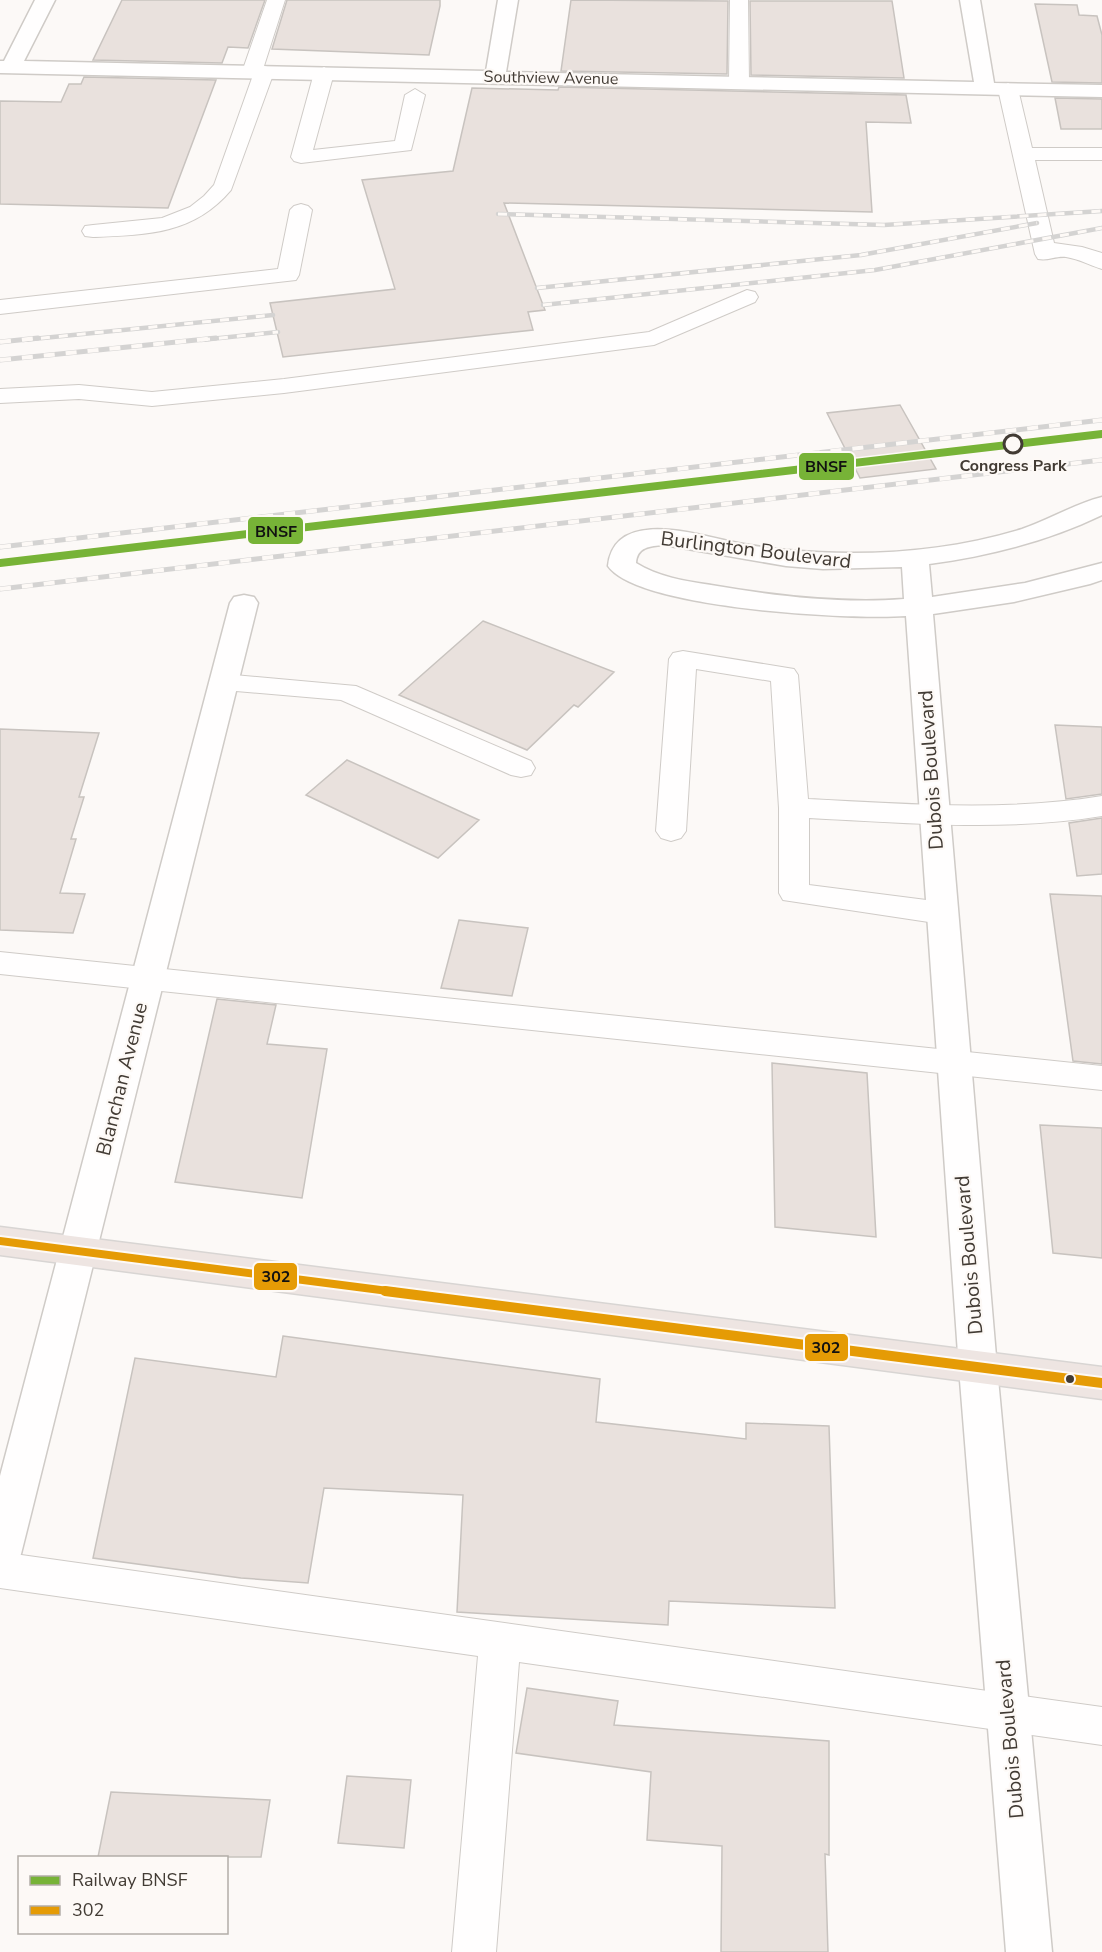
<svg xmlns="http://www.w3.org/2000/svg" width="1102" height="1952" font-family="'Nunito Sans',sans-serif">
<style>
.building{fill:#e9e1dd;stroke:#c8c3bf;stroke-width:1.5}
.lines{fill:none;stroke-linecap:round;stroke-linejoin:round}
.lane-casing{stroke:#cfcbc7;stroke-width:2}
.street-casing{stroke:#cfcbc7;stroke-width:3}
.primary-casing{stroke:#d8d5d3;stroke-width:3}
.lane{fill:#fffefe;fill-rule:evenodd}
.street{fill:#fffefe;fill-rule:evenodd}
.primary{fill:#eee5e2;fill-rule:evenodd}
.rail-far1-casing{stroke:#d4d3d2;stroke-width:4.5}
.rail-casing{stroke:#d4d3d2;stroke-width:5}
.rail-far1{stroke:#fdf9f6;stroke-width:3;stroke-dasharray:9;stroke-linecap:butt}
.rail{stroke:#fdf9f6;stroke-width:4;stroke-dasharray:11;stroke-linecap:butt}
.bus-1-far1-casing{stroke:#fdf9f6;stroke-width:12}
.bus-1-casing{stroke:#fdf9f6;stroke-width:14}
.bus-1-far1{stroke:#e59b05;stroke-width:8}
.bus-1{stroke:#e59b05;stroke-width:10}
.rail-1-casing{stroke:#fdf9f6;stroke-width:11}
.rail-1{stroke:#77b337;stroke-width:8}
.stop-dot{fill:#fdf9f6;stroke:#423b34;stroke-width:3}
.bus-dot{fill:#423b34;stroke:#fdf9f6;stroke-width:2}
.labels{text-anchor:middle;dominant-baseline:central;stroke-width:4.5;stroke-linejoin:round;paint-order:stroke}
.far-street-label{font-size:16px;fill:#423b34;stroke:#fdf9f6}
.far-stop-label{font-size:16px;font-weight:bold;fill:#423b34;stroke:#fdf9f6}
.street-label{font-size:20px;fill:#423b34;stroke:#fdf9f6}
.line-badge{stroke:#fdf9f6;stroke-width:2}
.pale-badge-label{font-size:16px;text-anchor:middle;font-weight:bold;fill:#111}
</style>
<rect width="100%" height="100%" fill="#fcf9f7"/>
<path class="building" d="M122,0h143l-17,48 -20,-1 -6,16 -129,-3z
M287,0h153v6l-11,49 -157,-6z
M571,0l157,1 -1,73 -166,-3z
M750,1h142l12,77 -153,-3z
M1035,4l42,1 2,10 18,1 5,19v48l-50,-1z
M84,77l132,3 -48,128 -168,-4v-103l61,1 8,-18h12z
M559,87l347,8 5,28 -45,-1 6,90 -368,-9 41,107 -17,2 5,18 -250,27 -13,-54 125,-14 -33,-109 91,-9 19,-83 86,2z
M1055,98l47,1v30h-41z
M900,405l36,64 -76,9 -33,-65z
M483,621l131,51 -36,35 -4,-2 -47,45 -128,-55z
M1055,725l47,2v67l-36,5z
M0,729l99,4 -20,64h5l-13,42h5l-16,54 25,1 -12,39 -73,-3z
M347,760l132,60 -41,38 -132,-63z
M1102,818v56l-25,2 -8,-53z
M1050,894l52,2v168l-29,-3z
M459,920l69,8 -16,68 -71,-8z
M217,999l59,6 -9,39 60,5 -25,149 -127,-16z
M772,1063l95,10 9,164 -101,-10z
M1040,1125l62,3v130l-49,-5z
M283,1336l317,43 -4,43 150,17v-16l83,3 6,182 -166,-7 -1,24 -211,-13 6,-117 -139,-7 -16,95 -67,-5 -148,-20 42,-200 141,19z
M527,1688l91,13 -4,24 215,16v114l-4,-1 3,98h-107l1,-106 -75,-6 4,-68 -135,-19z
M347,1776l64,4 -7,68 -66,-5z
M111,1792l159,8 -9,57h-163z"/>
<g class="lines">
<g class="lane-casing">
<path id="lane" d="M267,0h18l-21,66 7,2 3,4 -43,118c-37,44 -84,45 -138,47l-8,-1 -3,-5 3,-5 8,-1 69,-7 28,-11 14,-11 10,-11 38,-107 -7,-2 -3,-4z
M730,0h18l1,82 -10,6 -10,-6z
M324,67l10,6 -21,77 82,-9 10,-46 10,-6 10,6 -14,55 -110,13 -7,-2 -3,-4 23,-84z
M1008,83l10,6 14,59h70v12h-67l19,83 28,4 20,6v16c-13,-4 -23,-10 -36,-12 -11,-1 -17,4 -28,2l-3,-5 -37,-165z
M301,204l7,2 4,4 -13,65 -3,5 -296,34v-14l278,-31 12,-59 4,-4z
M747,290l8,2 3,5 -3,5 -101,43 -370,48 -132,13 -73,-7 -79,4v-14l79,-4 73,7 132,-13 365,-47z
M683,651l111,18 4,6 10,124c99,5 196,13 294,-3v20c-98,16 -195,7 -293,2v67l133,17 11,4 4,7 -4,7 -11,4 -159,-24 -4,-7v-85l-8,-127 -75,-12 -10,162 -5,7 -10,3 -10,-3 -5,-7 13,-172 4,-6z
M223,674l133,12 175,75 4,7 -4,7 -10,2 -10,-2 -170,-75 -128,-11 -4,-6 4,-6z
M0,952l1102,114v24l-1102,-116z
M0,1552l1102,155v38l-583,-83 -23,290h-44l26,-296 -478,-68z"/>
</g>
<g class="street-casing">
<path id="street" d="M35,0h20l-31,61 462,10 12,-71h20l-12,72 468,10 -14,-82h20l14,83 108,2v12l-1102,-24v-12h4z
M1102,497v18c-54,26 -113,41 -173,49l3,33 93,-14 77,-20v17l-12,4 -76,18 -81,12 64,754 55,584h-46l-47,-584 -53,-752c-54,4 -268,-7 -298,-50 6,-59 91,-31 125,-24 18,4 36,6 54,8 78,7 160,2 235,-21 27,-9 52,-25 80,-32zM664,545l122,21 37,3 79,-2 2,32c-64,5 -130,-3 -193,-14 -26,-4 -53,-8 -75,-22 1,-16 14,-17 28,-18z
M244,595l10,2 4,6 -237,951 -6,13 -15,5v-96l230,-873 4,-6z"/>
</g>
<g class="primary-casing">
<path id="primary" d="M0,1227l1102,140v32l-1102,-144z"/>
</g>
<use href="#lane" class="lane"/>
<use href="#street" class="street"/>
<use href="#primary" class="primary"/>
<g class="rail-far1-casing">
<path id="rail-far1" d="M498,214l386,11 218,-14
M537,288l324,-33 176,-32
M543,305l332,-35 227,-42
M23,340l250,-25
M201,340l77,-8"/>
</g>
<g class="rail-casing">
<path id="rail" d="M0,342l38,-4
M0,360l216,-22
M0,547l1102,-127
M0,589l1102,-129"/>
</g>
<use href="#rail-far1" class="rail-far1"/>
<use href="#rail" class="rail"/>
<g class="bus-1-far1-casing">
<path id="bus-1-far1" d="M0,1241l396,51"/>
</g>
<g class="bus-1-casing">
<path id="bus-1" d="M385,1291l717,92"/>
</g>
<use href="#bus-1-far1" class="bus-1-far1"/>
<use href="#bus-1" class="bus-1"/>
<g class="rail-1-casing">
<path id="rail-1" d="M0,563l1102,-129"/>
</g>
<use href="#rail-1" class="rail-1"/>
</g>
<circle class="stop-dot" cx="1013" cy="444" r="9"/>
<circle class="bus-dot" cx="1070" cy="1379" r="5"/>
<g class="labels">
<g class="far-street-label">
<text transform="translate(551 78) rotate(1)">Southview Avenue</text>
</g>
<g class="far-stop-label">
<text x="1013" y="466">Congress Park</text>
</g>
<g class="street-label">
<text transform="translate(756 550) rotate(7)">Burlington Boulevard</text>
<text transform="translate(931 770) rotate(-94)">Dubois Boulevard</text>
<text transform="translate(122 1079) rotate(-76)">Blanchan Avenue</text>
<text transform="translate(969 1255) rotate(-95)">Dubois Boulevard</text>
<text transform="translate(1010 1739) rotate(-95)">Dubois Boulevard</text>
</g>
</g>
<g class="line-badge">
<rect x="798" y="452" width="57" height="29" rx="6" fill="#77b337"/>
<rect x="247" y="516" width="57" height="29" rx="6" fill="#77b337"/>
<rect x="253" y="1262" width="45" height="29" rx="6" fill="#e59b05"/>
<rect x="804" y="1333" width="45" height="29" rx="6" fill="#e59b05"/>
</g>
<g class="pale-badge-label">
<text x="826" y="472">BNSF</text>
<text x="276" y="537">BNSF</text>
<text x="276" y="1282">302</text>
<text x="826" y="1353">302</text>
</g>
<rect x="18" y="1856" width="210" height="78" fill="#fdf9f6" stroke="#b2ada8" stroke-width="1.5"/>
<rect x="30" y="1876" width="30" height="9" fill="#77b337" stroke="#b2ada8" stroke-width="1.5"/>
<text x="72" y="1886" font-size="18" fill="#423b34">Railway BNSF</text>
<rect x="30" y="1906" width="30" height="9" fill="#e59b05" stroke="#b2ada8" stroke-width="1.5"/>
<text x="72" y="1916" font-size="18" fill="#423b34">302</text>
</svg>
